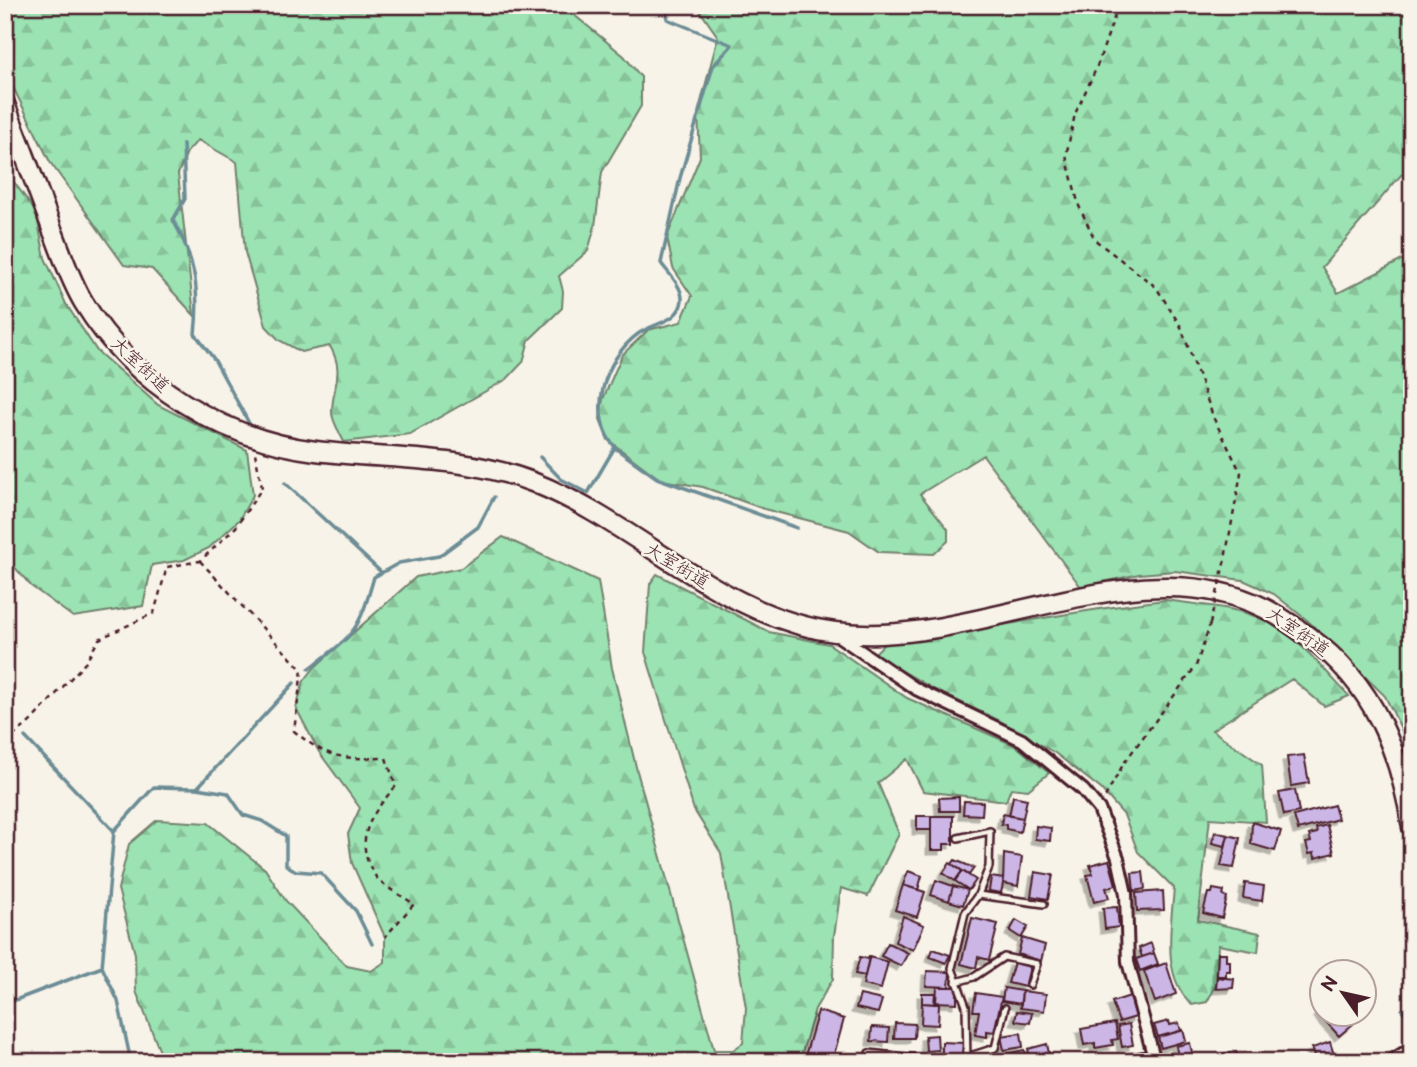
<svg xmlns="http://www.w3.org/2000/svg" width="1417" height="1067" font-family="'Balsamiq Sans','Klee One',sans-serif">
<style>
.forest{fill:url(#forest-firs);stroke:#72816e;stroke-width:2}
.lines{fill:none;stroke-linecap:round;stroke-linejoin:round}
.stream{stroke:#6c8c95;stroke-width:3.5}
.building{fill:#ccb6e6;stroke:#4a1f2b;stroke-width:2;filter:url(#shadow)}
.service-casing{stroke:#4a1f2b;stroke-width:10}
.minor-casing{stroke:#4a1f2b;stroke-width:16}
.primary-casing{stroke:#4a1f2b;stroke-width:23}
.path{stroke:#4a1f2b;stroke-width:2.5;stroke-dasharray:5 5;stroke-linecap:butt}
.service{stroke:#f7f3e8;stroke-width:5}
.minor{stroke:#f7f3e8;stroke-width:10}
.primary{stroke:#f7f3e8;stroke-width:18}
.path-bridge{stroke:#4a1f2b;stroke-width:2.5;stroke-dasharray:5 5;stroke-linecap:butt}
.labels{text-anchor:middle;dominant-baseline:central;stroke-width:5;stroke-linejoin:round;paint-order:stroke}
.street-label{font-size:18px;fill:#4a1f2b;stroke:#f7f3e8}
</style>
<defs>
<pattern id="forest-firs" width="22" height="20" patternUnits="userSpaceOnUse" patternTransform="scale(1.75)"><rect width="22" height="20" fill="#9be3b2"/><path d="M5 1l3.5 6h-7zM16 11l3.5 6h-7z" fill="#87c299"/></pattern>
<filter id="shadow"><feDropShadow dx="-4.5" dy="4.5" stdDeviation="0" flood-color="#0004"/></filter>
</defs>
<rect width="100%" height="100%" fill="#f7f3e8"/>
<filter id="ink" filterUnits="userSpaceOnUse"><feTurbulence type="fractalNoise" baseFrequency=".0143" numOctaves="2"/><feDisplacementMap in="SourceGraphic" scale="14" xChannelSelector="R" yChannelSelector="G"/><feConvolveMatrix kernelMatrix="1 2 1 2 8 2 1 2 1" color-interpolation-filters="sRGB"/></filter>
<g filter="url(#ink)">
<path class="forest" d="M5,5h557l62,51 17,21v29l-39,66 -7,54 -7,25 -29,25 4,15 -1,17 -33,32 -6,22 -16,17 -97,55 -66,8c-4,-9 -13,-22 -12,-31 1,-28 13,-38 -2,-65l-29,6 -22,-12 -13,-14 -21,-74 -8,-90 -39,-22 -11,12 -9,22 16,141 -42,-46 -28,-4 -74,-103 -45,-91z
M696,5h716v164l-11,6 -79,92 16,26 74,-38v271l-8,39 8,6v180l-27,-55 -77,-75 -34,-27 -31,-14 -68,-9 -36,3 -58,13 -98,-132 -63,39 28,35v12l-14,13 -55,-2 -30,-21 -85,-22 -61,-22 -42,-7 -53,-40 -8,-21 3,-20 19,-44 26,-25 33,-8 11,-26 -19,-28 -6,-31 33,-80 -2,-44 20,-76z
M5,170l31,42 9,46 21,46 31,47 61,54 89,45 6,45 -14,25 -30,28 -25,12 -32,5 -9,41 -70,11 -42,-31 -26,-30z
M503,537l95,44 14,87 25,103 77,279h19l10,-7 3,-35 -25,-155 -27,-43 -49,-158 5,-68 7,-10 112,58 60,12 78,54 109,48 33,27 -21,17 -17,-2 -5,13 -83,-10 -16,-32 -29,24 21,51 -31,62 -27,-8 -7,48 -1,43 -18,30 -15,50 5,3h-641l-28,-71 -1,-37 -17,-65 11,-45 28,-24 51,3 57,46 21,32 61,65 24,5 14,-9v-25l-33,-74 -4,-29 12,-26 -41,-56 -23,-44 8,-27 11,-14 101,-90 45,-9z
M1165,600c34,5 74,6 105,23 28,14 57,50 79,73l-25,10 -32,-27 -80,51 50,35 4,57 -56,-4 -12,102 62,13 -2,19 -40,-7 -2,40 -9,17 -15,3c-31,-29 -21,-78 -18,-117l-36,-36 -14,-37 -23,-26 -46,-36 -55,-32 -65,-31 -61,-36 10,-10c94,-13 186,-33 281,-44z"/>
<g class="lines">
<path class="stream" d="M183,144l2,55 -12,21c22,39 27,69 22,114l19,25 36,66
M615,448l42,30 140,50
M540,457l21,22 27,14 27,-46c-29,-32 -10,-89 23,-113 15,-11 42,-12 44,-34 1,-13 -14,-27 -21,-37l19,-85 33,-112 19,-21 -65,-26 2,-14
M285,483l97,90
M309,669c45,-35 49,-35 65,-92l25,-14 40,-7 39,-29 16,-30
M5,716l7,7
M25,737l89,94
M197,788l31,5 15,22 19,6 24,15v29l10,6 25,2 35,38 16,33
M102,967l16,34 13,61
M5,1004l97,-37 12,-136 40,-44 43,1 97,-105
M1402,1010l10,11"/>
</g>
<path class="building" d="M1304,755l5,28 -18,3 -4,-29z
M1295,790l4,22 -15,3 -5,-22z
M1013,796l14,3 -4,19 -14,-2z
M959,797v14h-19l-1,-13z
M964,801l19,1 -1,13 -19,-1z
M1334,805l4,14 -40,11 -4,-14z
M1003,814l20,4 -3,14 -14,-3v-4l-5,-1z
M917,816h14v14h-14z
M931,816h22v28h-9v6h-13z
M1252,822l29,9 -6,20 -24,-7z
M1327,825l7,28 -19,5 -1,-5 -5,1 -3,-11 5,-1 -2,-7 8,-2 -1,-5z
M1036,826l15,2 -1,13 -15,-2z
M1215,832l13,3 -3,11 -13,-3z
M1228,835l12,3 -6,30 -13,-2z
M1004,854l18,3 -4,29 -15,-3z
M955,860l19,8 -5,7 -17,-11z
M1109,860l7,25 -10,3 3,10 -15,4 -7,-27 6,-1 -3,-9z
M950,863l12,8 -7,10 -12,-8z
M908,871l14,5 -4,14 -15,-5z
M962,871l14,9 -7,10 -14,-9z
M1035,872l18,3 -5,24 -17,-3z
M1143,872l2,17 -11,2 -2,-18z
M991,877l13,2 -3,14 -12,-2z
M936,880l17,6 -4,15 -18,-6z
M1245,883l19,3 -2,15 -19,-3z
M903,885l22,7 -8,25 -22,-7z
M953,886l15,4 -5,15 -14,-4z
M1213,889l11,2 -1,5 4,1 -5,21 -19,-5 5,-20h4z
M1163,891l1,19 -27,1 -1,-18z
M1117,907l2,20 -14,2 -2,-21z
M903,916l21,9 -11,25 -18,-8z
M972,918l26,6 -9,36 -11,-3 -2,11 -15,-4z
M1016,920l12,7 -7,11 -11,-7z
M1022,938l23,7 -4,16 -23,-7z
M888,943l20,10 -7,13 -20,-10z
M1151,943l3,10 -12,4 -3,-9z
M933,949l17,6 -4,8 -16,-6z
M1154,953l4,11 -18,7 -4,-12z
M1218,953h8v8h4v10h-4v5h-9z
M860,957l9,2 -4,17 -10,-2z
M869,957l19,5 -7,27 -18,-4z
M1014,962l16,5 -5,20 -17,-4z
M1166,963l10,31 -21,8 -11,-31z
M927,971l23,1 -1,15 -23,-1z
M1217,977l17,2 -1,9 -17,1z
M937,987h20v16l-21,-1z
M1004,988l18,3 -1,13 -19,-3z
M1022,991l24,3 -2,17 -24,-3z
M922,993h13l-1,11 -12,-1z
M976,993l26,4 -8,35 -7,-1v6l-12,-2 4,-24h-6z
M860,995l22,5 -4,13 -22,-5z
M1130,996l6,21 -17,5 -7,-20z
M922,1003l17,1 -1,21 -17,-1z
M1322,1009v5h22l9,10 -14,12 -21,-23z
M818,1011l26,8 -12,43 -27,-6z
M1017,1011l15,2 -2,10 -15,-2z
M1169,1021l1,4 9,-2 2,8 -23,6 -4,-12z
M895,1023l20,1 -1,14h-20z
M1115,1023l3,16 -6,1 1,5 -18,3v-5l-11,2 -3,-16z
M1129,1024l4,21 -11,2 -4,-21z
M872,1027l17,1 -1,14 -17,-1z
M1183,1030l3,11 -25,7 -3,-11z
M1021,1033l2,14 -19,3 -3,-14z
M937,1035l1,15 -12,1 -1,-15z
M942,1042l21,1 -1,13h-20z
M1330,1042l4,13 -17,6 -5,-13z
M1190,1043l4,19h-15l-3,-16z
M1047,1044l3,14 -19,4 -3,-13z
M1024,1050l7,12h-23l-1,-8z
M1236,1051l2,11h-15l-1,-8z
M999,1054l1,8h-21l-1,-6z"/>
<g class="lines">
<g class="service-casing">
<path id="service" d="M958,838l32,-7 -1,36 -11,28 -13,18 -13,55 14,38 1,56
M978,895l66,9
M956,982l18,-5 30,-20 33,7 -7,21
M869,1053l83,9
M967,1057l28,-9 10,-40"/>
</g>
<g class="minor-casing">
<path id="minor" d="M834,633l82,56 106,51 61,50 16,19 19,49 8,36 2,68 27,100
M1123,1062l30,-6
M1389,1062l23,-14"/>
</g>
<g class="primary-casing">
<path id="primary" d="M5,104c16,42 32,83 47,125 10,25 18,51 32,74 49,80 139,137 232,148 74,9 149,4 219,32 105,42 185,134 300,149 136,19 300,-89 429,-24 16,8 31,19 45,29 65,47 90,113 103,190"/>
</g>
<path class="path" d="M1115,5v10l-19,54 -21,45 -9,42 13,50 16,34 61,47 25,40 33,92 27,54 -16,86
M200,561l102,109 -8,61c34,28 48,28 92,27l10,28c-23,26 -44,52 -22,88 7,12 29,22 40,30l-29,33
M5,743l25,-21 56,-60 13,-23 55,-26 13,-46 33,-6 36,-34 26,-39 -7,-35
M1105,797l19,-34 72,-97 14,-42"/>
<use href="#service" class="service"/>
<use href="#minor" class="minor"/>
<use href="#primary" class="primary"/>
<path class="path-bridge" d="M1210,624l15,-65"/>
</g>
</g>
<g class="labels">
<g class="street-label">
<text transform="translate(140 365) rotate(43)">大室街道</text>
<text transform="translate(677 566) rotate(31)">大室街道</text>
<text transform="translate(1298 632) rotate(35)">大室街道</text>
</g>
</g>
<rect width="1417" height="1067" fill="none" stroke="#f7f3e8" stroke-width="28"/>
<rect x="14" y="14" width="1389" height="1039" fill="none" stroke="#4a1f2b" stroke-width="2.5" filter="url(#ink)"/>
<g transform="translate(1343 993) rotate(304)"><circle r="33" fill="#f7f3e8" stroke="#b29e9c" stroke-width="2"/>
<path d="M0-5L12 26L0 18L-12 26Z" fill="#4a1f2b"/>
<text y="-10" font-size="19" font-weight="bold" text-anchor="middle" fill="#4a1f2b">N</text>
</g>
</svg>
